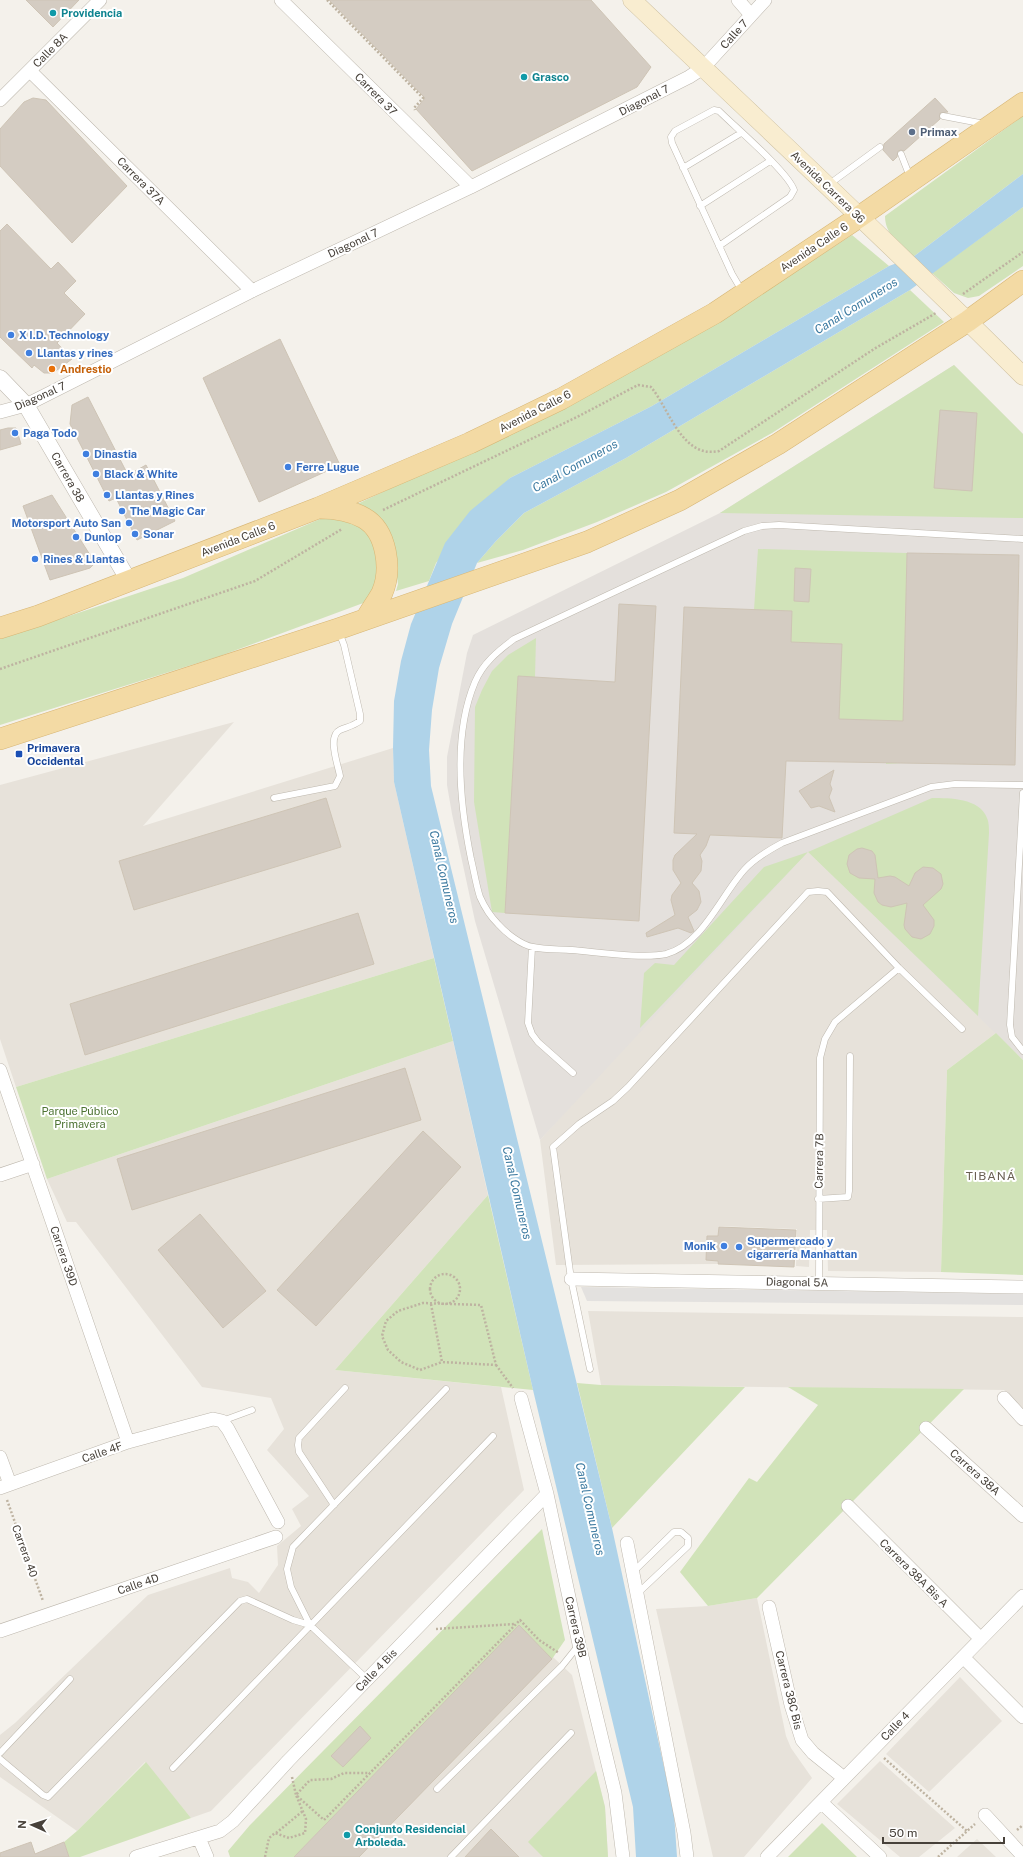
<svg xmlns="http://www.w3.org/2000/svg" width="1023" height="1857" font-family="'Public Sans',sans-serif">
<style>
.residential{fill:#e7e2da}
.industrial{fill:#e4e0dc}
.green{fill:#d1e3b9}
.parking{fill:#e3e1df}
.water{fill:#afd3e9}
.building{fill:#d4ccc2;stroke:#cec4b5}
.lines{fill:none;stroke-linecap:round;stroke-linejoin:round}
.service-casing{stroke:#beb8ae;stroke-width:7}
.minor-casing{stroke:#beb8ae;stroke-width:14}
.tertiary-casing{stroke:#beb8ae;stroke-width:17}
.secondary-casing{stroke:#cec0a0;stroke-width:19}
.primary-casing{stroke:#d7b675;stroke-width:22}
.path{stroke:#beb3a1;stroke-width:2.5;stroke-dasharray:2 2;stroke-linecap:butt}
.service{stroke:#fff;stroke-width:6}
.minor{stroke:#fff;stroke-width:13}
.tertiary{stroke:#fff;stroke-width:16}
.secondary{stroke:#f9edd0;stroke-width:18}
.primary{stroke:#f3daa4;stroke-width:21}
.culture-dot{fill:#0f9aa8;stroke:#fff;stroke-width:1.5}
.service-dot{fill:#5c6f8a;stroke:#fff;stroke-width:1.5}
.shop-dot{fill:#3f7fe0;stroke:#fff;stroke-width:1.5}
.food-dot{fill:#e8710a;stroke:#fff;stroke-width:1.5}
.transit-dot{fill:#1a4fb4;stroke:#fff;stroke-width:1.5}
.labels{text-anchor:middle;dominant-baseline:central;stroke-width:4;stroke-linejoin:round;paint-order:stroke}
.culture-label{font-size:11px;font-weight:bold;fill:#0d838f;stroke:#fff;text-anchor:start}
.street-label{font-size:11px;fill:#47413a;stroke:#fff}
.service-label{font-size:11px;font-weight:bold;fill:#4e5e75;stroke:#fff;text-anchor:start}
.shop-label{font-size:11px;font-weight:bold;fill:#366cbe;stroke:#fff;text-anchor:start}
.food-label{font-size:11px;font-weight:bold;fill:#c56008;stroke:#fff;text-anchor:start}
.transit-label{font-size:11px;font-weight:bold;fill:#164399;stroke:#fff;text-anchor:start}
.park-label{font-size:11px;fill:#4d7333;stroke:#fff}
.water-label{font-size:12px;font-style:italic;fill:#3c7aa0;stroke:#fff}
.neighbourhood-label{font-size:12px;letter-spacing:1px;fill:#695f52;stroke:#fff}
</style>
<rect width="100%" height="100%" fill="#f4f1eb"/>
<path class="residential" d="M234,722l-91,104 250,-78 1,34 40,176 -418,129 -16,-48v-254z
M808,852l188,181 -49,37 -6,202 -113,-1 -1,-41h-17l-1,37 -13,-1 1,-37 -78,-3 -2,38 -161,1 -16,-125 100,-112z
M453,1041l35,154 -153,175 166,17 23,103 -313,321 -20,7 -46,-56 -68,69 -77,-54v-42l15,-12 133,-128 82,-27 2,10 16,4 11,11 19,-28 -1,-19 24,-20 -9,-17 17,-13 -42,-46 17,-21 -13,-31 -69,-11 -126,-165h-9l-20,-43z
M588,1311l435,6v94l-19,-21 -403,-5z
M757,1598l29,138 5,12 21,30 -68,79h-31l-57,-248 52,-3z
M519,1625l53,50 33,132 3,50h-314z
M960,1677l42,44 -73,71 -43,-38z
M880,1761l75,67 -36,29h-19l-63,-53z
M977,1839l19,18h-39z"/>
<path class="industrial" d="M954,365l69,69v626l-215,-208 -268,288 -65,-219 -23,-107 -5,-29v-28l20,-104 6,-18 247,-122z"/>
<path class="green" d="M1023,116v58l-110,83c-13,-13 -28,-22 -28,-41z
M1023,207v59l-44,30 -11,2 -14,-5 -22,-20z
M852,235l37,31 -237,140 -142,72 -74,85 -7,18 -33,10 2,-7 -4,-27 -39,-52 126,-59 289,-158z
M910,290l34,32 -172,111 -106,59 -69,30 -74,28 -46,13 19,-22 28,-28 102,-55z
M954,365l69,69v84l-303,-5z
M327,516h19l20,12 12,28 -1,31 -11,15 -146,54 -220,69v-86l183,-61z
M758,549l149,4 -5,210 -16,1 2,-43 -91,-3 -43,-108z
M536,638l-1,39h-17l-13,236 -13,-1 -18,-110 1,-95 7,-17 10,-19 16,-16z
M932,798c17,0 48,0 55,20 2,4 2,11 2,15l-11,183 -170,-164 -168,176 4,-55 11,-10 19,2 90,-98 44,-15z
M434,958l19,83 -406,138 -31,-92z
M996,1033l27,27v215l-82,-3 6,-202z
M488,1195l45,195 -198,-20z
M577,1383l24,2 144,2 -133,141z
M788,1387l176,2 -207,209 -49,8 -28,-34 69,-94 8,4 61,-77z
M542,1529l23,111 -13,19 -33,-34 -225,232h-64l-2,-6 22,-26z
M146,1762l45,56 -111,39h-11l-5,-15 13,-11z
M596,1771l9,36 3,50h-65l-15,-15z
M822,1823l35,34h-69z"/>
<path class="parking" d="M581,1287l442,7v11l-436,-4z"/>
<path class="water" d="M1023,174v33l-113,83 -284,168 -102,55 -28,28 -19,22 -25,61 -13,44 -7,42 -3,40 2,36 181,742 62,285 3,44h-41l-3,-50 -100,-417 -139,-608 -1,-34 1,-47 7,-40 10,-37 34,-81 25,-32 40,-33 142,-72 237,-140 24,-9z"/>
<path class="building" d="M26,0h53l-26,27z
M329,0h262l60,67 -14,20 -165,84 -56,-62 9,-11z
M33,98l13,2 81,86 -55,57 -72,-77v-37l24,-27z
M935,98l13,14 -8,1v6l-36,32 -3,-1 -3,1 -1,6 -4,4 -10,-11 1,-6z
M7,224l44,45 7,-7 18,19 -12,12 21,21 -28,29 15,16 -19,14h-9l-10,-8 -2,3 -32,-31v-106z
M280,339l60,126 -81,37 -56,-124z
M88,397l40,78 18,-10 29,56 -38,19 -21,-42 -7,3 -39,-77 2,-19z
M940,410l37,3 -5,78 -38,-3z
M8,428h8l5,16 -21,6v-20z
M52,495l40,63 2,6 -4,4 -40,12 -27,-74z
M907,553l112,2 -4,210 -229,-4 -4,77 -72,-3 -4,11 -6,9 2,6 -1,10 -9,12 7,8 2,11 -4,8 -9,7 6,14 -3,2 -13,-5 -31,9 -1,-4 29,-18 -4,-15 1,-5 9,-12 -8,-13v-10l2,-5 22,-21 -23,-1 10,-226 108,4 -1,31 51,2 -3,75 64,2z
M795,568l16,1 -2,33 -15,-1z
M619,604l37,2 -17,315 -134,-8 13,-237 97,6z
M834,770l-4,14 2,5 -3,8 6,15 -16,-6 -8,2 -12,-17z
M326,798l15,49 -207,63 -15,-49z
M862,848l10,3 3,4 3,23 12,-2 5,1 14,9 6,-13 8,-6 10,1 8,6 2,10 -2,5 -18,16 11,15v6l-4,8 -9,5 -9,-2 -7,-8 -1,-4 3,-22 -16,4 -9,-2 -4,-3 -4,-9 1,-14 -16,-1 -9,-5 -3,-9 2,-9 8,-6z
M358,913l16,51 -289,91 -15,-51z
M405,1068l16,52 -289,90 -15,-51z
M423,1131l38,36 -145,159 -39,-36z
M200,1214l66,77 -43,37 -65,-78z
M719,1227l77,3 -2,37 -76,-3v-3l-12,-1 1,-24h11z
M519,1625l33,34 -193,198h-65z
M360,1726l11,12 -28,29 -12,-11z
M491,1829l28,28h-54z
M31,1842l4,12 29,-12 5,15h-69v-4z"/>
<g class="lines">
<g class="service-casing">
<path id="service" d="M943,116l42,8
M901,154l9,23
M683,168l58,-35
M828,185l52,-38
M700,206l70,-45
M719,246l71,-49 4,-7c-6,-18 -59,-63 -75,-79l-5,-1 -39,21 -4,6 1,6 60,131 10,17
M1023,539l-244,-14 -17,1 -18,5 -230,108c-16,12 -31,24 -39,43 -22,52 -15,123 -4,177 3,12 5,26 9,38 4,9 11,20 18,27 8,9 23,21 35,23 12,3 26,2 39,3 25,2 71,9 94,4 37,-10 55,-59 79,-85 10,-11 24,-19 37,-26l149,-56 24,-3 68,1
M1023,793l-13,232 2,12 11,14
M274,798l61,-12 5,-10c-2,-11 -13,-40 0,-46 7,-3 13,-4 20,-9v-7l-16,-69 -5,-13
M532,947l-4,76 4,11 6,8 35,31
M818,1199l30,-2 1,-6 1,-135
M819,1282l1,-224 5,-19 10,-17 64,-54
M590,1369l-19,-90 -18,-132 26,-23 34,-23 15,-14 180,-195 10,-1 9,1 72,76 63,61
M222,1421l30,-11
M334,1505l-35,-53 -1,-7 1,-7 46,-50
M633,1572l41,-40h7l7,6v8l-50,47
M367,1679l-57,-54 -19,-38 -4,-18 6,-22 153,-158
M0,1753l70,-74
M0,1759l43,36 5,2 192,-196 7,-2 46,21 17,5
M173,1768l320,-332
M437,1789l125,-123 16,-20
M451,1857l120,-124"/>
</g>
<g class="minor-casing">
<path id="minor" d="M281,0l190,187
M738,0l13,15
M30,71l222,220
M0,100l100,-100
M0,412l26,-7 226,-114 219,-104 218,-110 14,-9 62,-68
M0,1070l128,372
M0,1175l33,-11
M571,1279l452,8
M521,1398l26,96 32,150 36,149 8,64
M1004,1398l19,21
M926,1428l97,88
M0,1457l10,27
M0,1488l128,-46 85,-23 9,2 6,8 50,93
M848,1506l133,133
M627,1543l57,290 3,24
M769,1607l22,98 11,35 11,13 31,25
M0,1631l276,-94
M963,1657l60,60
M822,1803l58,54
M985,1815l38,41
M199,1838l8,19
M136,1857l84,-26 13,-10 55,-60 259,-267
M767,1857l256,-261"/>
</g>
<g class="tertiary-casing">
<path id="tertiary" d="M0,378l26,27 103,176"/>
</g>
<g class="secondary-casing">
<path id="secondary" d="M632,0c131,125 263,248 391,376"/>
</g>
<g class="primary-casing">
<path id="primary" d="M320,508c15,0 30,2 44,10 23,13 28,52 18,75 -5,9 -11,17 -16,26
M0,628l38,-12 280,-108 152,-65 91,-44 154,-86 144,-96 164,-114
M0,739l338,-110 249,-87 93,-42 98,-56 190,-123 55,-40"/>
</g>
<path class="path" d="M327,0l96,98 -9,10 1,2
M963,294l60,-42
M383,510l194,-93 61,-32 13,2c19,23 31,72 68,64l155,-102 62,-36
M0,669l255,-88 87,-52
M430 1289a15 15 0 1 1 30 0a15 15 0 1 1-30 0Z
M431,1304l11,58 54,3 -15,-60 -58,-2 -25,8 -12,10 -4,15 6,14 13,12 19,8 22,-8
M496,1365l17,23
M7,1500l36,101
M436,1629l79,-5
M884,1758l83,73
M292,1777l4,18 28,25 196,-200 19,20 20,13
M1017,1830l6,-5
M276,1833l27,-22
M265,1857l4,-19 6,-5 14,5 16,-5 1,-14 -10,-24 14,-15 21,-1 13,-6h26
M938,1857l37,-33"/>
<use href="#service" class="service"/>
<use href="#minor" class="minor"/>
<use href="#tertiary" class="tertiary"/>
<use href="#secondary" class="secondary"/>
<use href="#primary" class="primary"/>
</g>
<g class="culture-dot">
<circle cx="53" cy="13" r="4"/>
<circle cx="524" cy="77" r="4"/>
<circle cx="347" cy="1835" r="4"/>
</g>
<circle class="service-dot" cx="912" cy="132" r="4"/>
<g class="shop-dot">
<circle cx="11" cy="335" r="4"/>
<circle cx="29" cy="353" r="4"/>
<circle cx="15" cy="433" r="4"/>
<circle cx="86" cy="454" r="4"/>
<circle cx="288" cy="467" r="4"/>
<circle cx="96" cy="474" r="4"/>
<circle cx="107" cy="495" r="4"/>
<circle cx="122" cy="511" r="4"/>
<circle cx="129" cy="523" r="4"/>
<circle cx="135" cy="534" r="4"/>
<circle cx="76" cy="537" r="4"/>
<circle cx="35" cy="559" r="4"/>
<circle cx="724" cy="1246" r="4"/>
<circle cx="739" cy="1247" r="4"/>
</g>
<circle class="food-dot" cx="52" cy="369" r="4"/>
<rect class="transit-dot" x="15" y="750" width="8" height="8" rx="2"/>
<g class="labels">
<g class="culture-label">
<text x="61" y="13">Providencia</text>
<text x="532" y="77">Grasco</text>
<text x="355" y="1829">Conjunto Residencial<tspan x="355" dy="13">Arboleda.</tspan></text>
</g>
<g class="street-label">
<text transform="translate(734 34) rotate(-48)">Calle 7</text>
<text transform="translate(50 50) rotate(-45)">Calle 8A</text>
<text transform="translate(376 94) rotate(45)">Carrera 37</text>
<text transform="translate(644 100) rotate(-27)">Diagonal 7</text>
<text transform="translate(141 181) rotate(45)">Carrera 37A</text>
<text transform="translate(828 187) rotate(44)">Avenida Carrera 36</text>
<text transform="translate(353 243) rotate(-25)">Diagonal 7</text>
<text transform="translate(814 247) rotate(-34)">Avenida Calle 6</text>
<text transform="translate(40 396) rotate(-24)">Diagonal 7</text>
<text transform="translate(535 411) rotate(-27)">Avenida Calle 6</text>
<text transform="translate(68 477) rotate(60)">Carrera 38</text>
<text transform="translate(238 539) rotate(-21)">Avenida Calle 6</text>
<text transform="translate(819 1161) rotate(-89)">Carrera 7B</text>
<text transform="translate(64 1256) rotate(71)">Carrera 39D</text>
<text transform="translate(797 1282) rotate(1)">Diagonal 5A</text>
<text transform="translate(102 1452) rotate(-19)">Calle 4F</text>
<text transform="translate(975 1472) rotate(42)">Carrera 38A</text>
<text transform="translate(25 1551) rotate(70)">Carrera 40</text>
<text transform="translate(914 1573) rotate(45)">Carrera 38A Bis A</text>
<text transform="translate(138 1584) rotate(-19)">Calle 4D</text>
<text transform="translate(576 1627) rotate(77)">Carrera 39B</text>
<text transform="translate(376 1670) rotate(-46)">Calle 4 Bis</text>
<text transform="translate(789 1690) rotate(76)">Carrera 38C Bis</text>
<text transform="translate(895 1726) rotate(-46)">Calle 4</text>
</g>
<g class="service-label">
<text x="920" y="132">Primax</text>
</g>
<g class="shop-label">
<text x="19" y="335">X I.D. Technology</text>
<text x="37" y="353">Llantas y rines</text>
<text x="23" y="433">Paga Todo</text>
<text x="94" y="454">Dinastia</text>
<text x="296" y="467">Ferre Lugue</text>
<text x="104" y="474">Black &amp; White</text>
<text x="115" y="495">Llantas y Rines</text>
<text x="130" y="511">The Magic Car</text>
<text x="121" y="523" text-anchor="end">Motorsport Auto San</text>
<text x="143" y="534">Sonar</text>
<text x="84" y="537">Dunlop</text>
<text x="43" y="559">Rines &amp; Llantas</text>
<text x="747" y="1241">Supermercado y<tspan x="747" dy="13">cigarrería Manhattan</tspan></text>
<text x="716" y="1246" text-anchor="end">Monik</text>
</g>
<g class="food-label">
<text x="60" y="369">Andrestio</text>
</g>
<g class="transit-label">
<text x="27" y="748">Primavera<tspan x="27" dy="13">Occidental</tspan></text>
</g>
<g class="park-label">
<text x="80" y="1111">Parque Público<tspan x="80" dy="13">Primavera</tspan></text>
</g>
<g class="water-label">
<text transform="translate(856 306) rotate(-32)">Canal Comuneros</text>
<text transform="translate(575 466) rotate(-29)">Canal Comuneros</text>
<text transform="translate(444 877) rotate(77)">Canal Comuneros</text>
<text transform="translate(517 1193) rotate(77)">Canal Comuneros</text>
<text transform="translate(590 1509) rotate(77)">Canal Comuneros</text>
</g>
<g class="neighbourhood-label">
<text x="991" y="1176">TIBANÁ</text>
</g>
</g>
<g transform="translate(32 1825) rotate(273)" stroke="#ffffff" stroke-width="3" paint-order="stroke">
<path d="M0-3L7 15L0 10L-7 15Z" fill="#47413a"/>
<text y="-6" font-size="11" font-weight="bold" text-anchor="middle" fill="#47413a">N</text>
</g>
<path d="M883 1837v6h121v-6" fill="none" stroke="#47413a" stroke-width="2"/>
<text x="889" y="1837" font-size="12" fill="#47413a" stroke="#ffffff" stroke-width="3" paint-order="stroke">50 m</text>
</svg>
